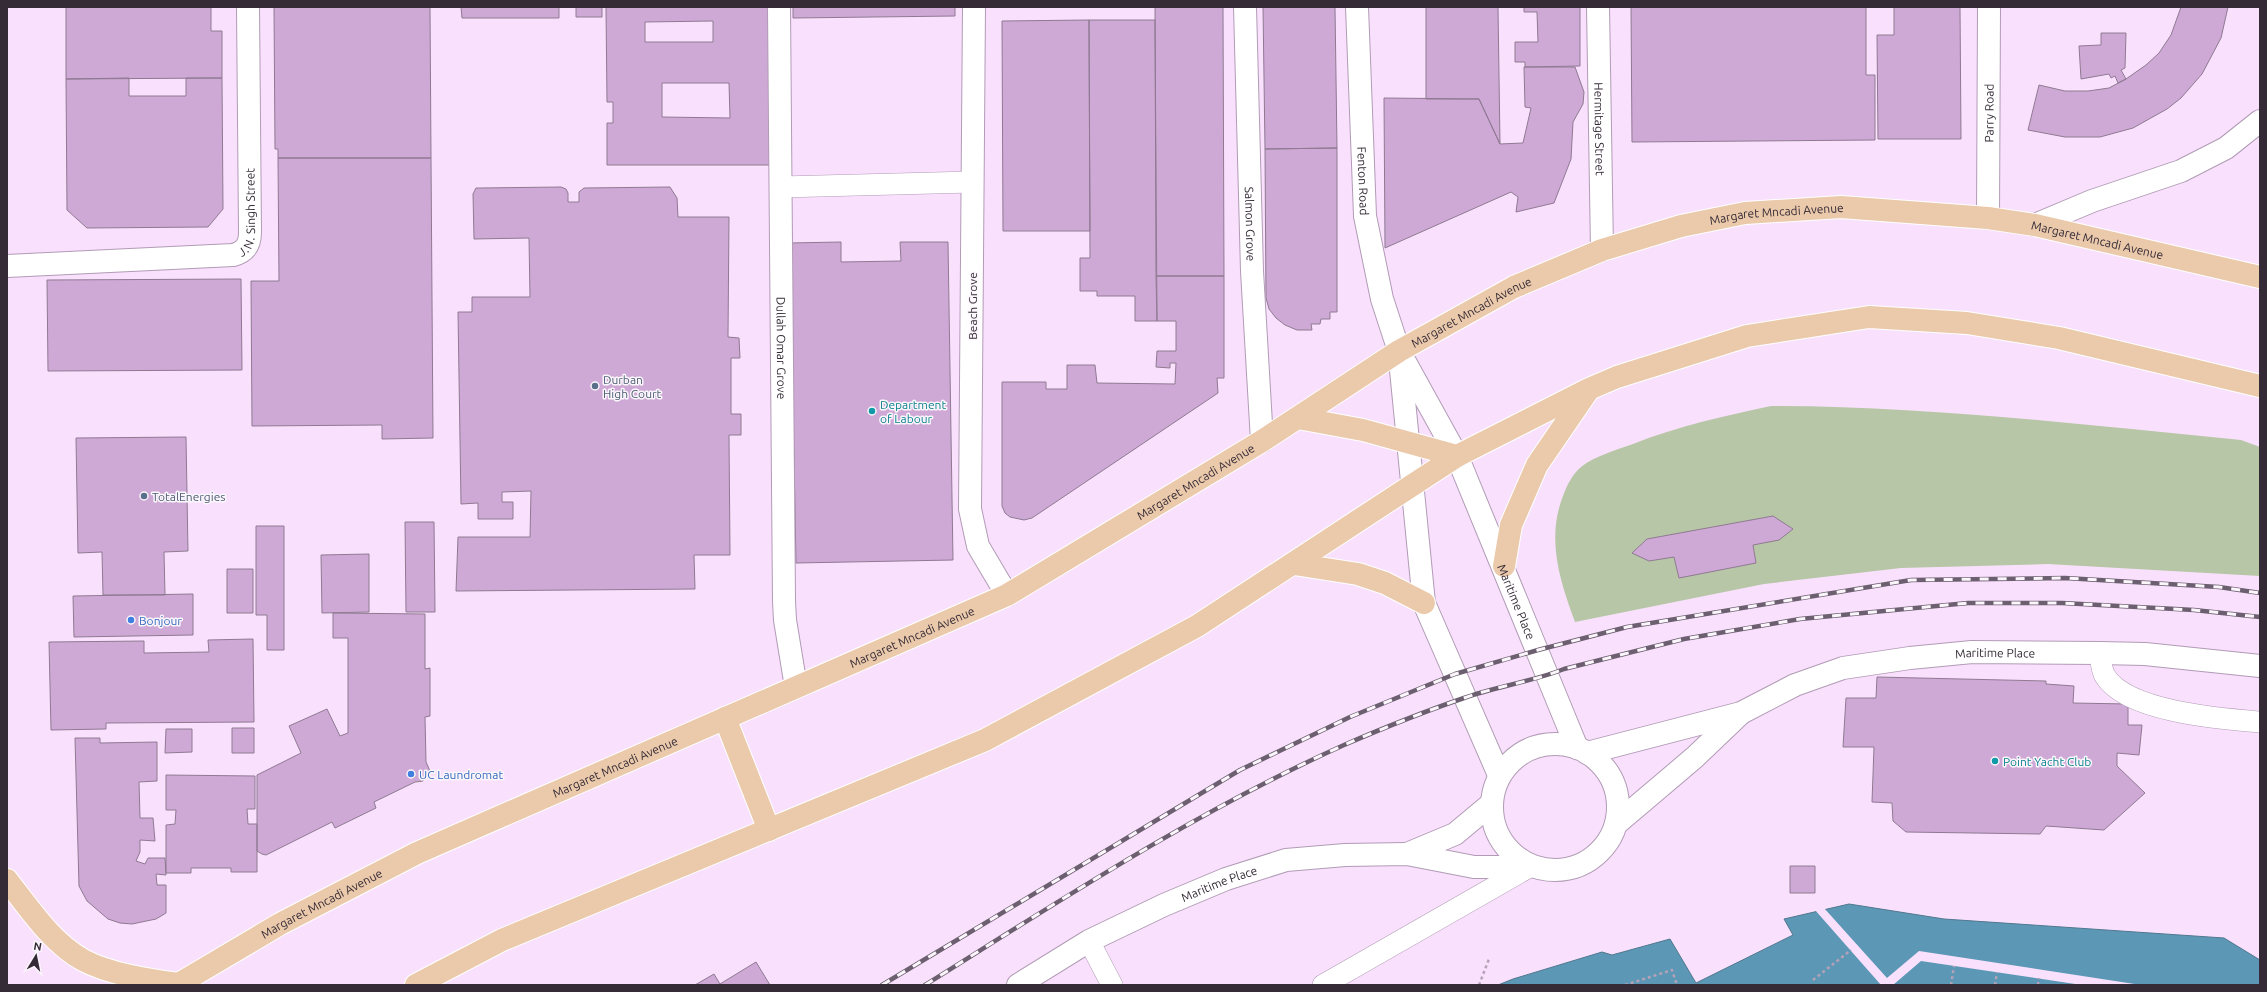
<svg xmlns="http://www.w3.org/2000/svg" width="2267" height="992" font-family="Ubuntu,sans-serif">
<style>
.green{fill:#b7c6a6}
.water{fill:#5c98b5;stroke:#50778f}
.pier{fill:#f9e1fd}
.building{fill:#cfa9d6;stroke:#8f7a92;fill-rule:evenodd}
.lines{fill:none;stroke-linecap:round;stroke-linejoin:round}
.lane-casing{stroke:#b19bb5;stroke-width:22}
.street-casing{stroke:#b19bb5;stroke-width:24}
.secondary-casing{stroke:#b19bb5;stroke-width:24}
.primary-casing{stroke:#fff;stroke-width:24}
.path{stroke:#b5a2b8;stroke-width:2.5;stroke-dasharray:3 3;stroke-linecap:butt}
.lane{stroke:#fff;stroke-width:21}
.street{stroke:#fff;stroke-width:22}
.secondary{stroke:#fff;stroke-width:22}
.primary{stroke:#ebc9ab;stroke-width:22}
.rail-casing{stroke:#6c5f6f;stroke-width:4.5}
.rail{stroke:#fbf6fb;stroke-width:3;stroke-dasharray:9;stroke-linecap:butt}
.service-dot{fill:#5c6f8a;stroke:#fbf6fb;stroke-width:1.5}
.culture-dot{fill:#0f9aa8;stroke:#fbf6fb;stroke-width:1.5}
.shop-dot{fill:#3f7fe0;stroke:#fbf6fb;stroke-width:1.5}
.labels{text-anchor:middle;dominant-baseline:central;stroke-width:3;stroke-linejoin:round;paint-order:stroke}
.street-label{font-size:12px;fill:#342b36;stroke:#fbf6fb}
.service-label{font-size:12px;fill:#4e5e75;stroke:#fbf6fb;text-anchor:start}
.culture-label{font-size:12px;fill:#0d838f;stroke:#fbf6fb;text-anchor:start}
.shop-label{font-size:12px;fill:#366cbe;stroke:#fbf6fb;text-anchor:start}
</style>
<rect width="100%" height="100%" fill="#f9e1fd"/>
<path class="green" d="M1771,406c157,0 314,19 470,34l19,7v129l-212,-12 -147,4 -137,16 -189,38c-15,-41 -29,-83 -12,-126 4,-11 9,-21 18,-29 14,-11 35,-17 52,-23 45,-18 91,-28 138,-38z"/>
<path class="water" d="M1849,904l95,15 280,19 36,22v25h-762l15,-6 89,-27 10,3 58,-16 26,44 97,-48 -9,-16z"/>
<path class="pier" d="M1824,908l63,70 32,-27 222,34h-59l-161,-24 -28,24h-12l-66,-75z"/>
<path class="building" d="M66,7h145v24h11v47l-156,1z
M274,7h156l1,151h-153v-9h-3z
M461,7h98v11h-97z
M576,7h26v10h-26z
M606,7h169l1,158h-169v-42h6v-21h-6zM713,21v21h-68v-20zM662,83h67l1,35 -68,-1z
M793,7h162v9l-162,2z
M1155,7h68l1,269h-68z
M1263,7h72l2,141 -72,1z
M1426,7h72l2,137 -21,-45h-53z
M1524,7h56v59l-55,1v-5h-10v-20h23l-1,-30h-13z
M1631,7h235v68h9v65l-243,2z
M1894,7h66l1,132h-83l-1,-104h17z
M2181,7h47l-7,31 -19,36 -21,24 -14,11 -34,19 -33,9h-35l-37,-7 11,-45 26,6h23l21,-3 17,-9 20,-14 13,-12 12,-18z
M1089,20l1,211h-87l-1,-210z
M1089,20h66l2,301h-22v-25h-38v-5h-17v-33h10z
M2101,33h25l-1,35 -4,2 5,9 -8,4 -3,-7 -4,2 -2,-4 -28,5 -2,-33 22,-1z
M1524,67h51l9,25 -1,12 -10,18 -2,37 -17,44 -38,9 2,-15 -7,-5 -126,56 -1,-150 95,1 21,45 23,-1 8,-35 -6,-1z
M129,78v18h57v-18h36l1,131 -15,18 -121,1 -20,-18 -1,-131z
M1337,148v164h-7v7h-9l-1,5h-9l1,6h-15l-12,-5 -9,-7 -7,-9 -3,-11 -1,-149z
M278,158h153l2,280 -51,1v-14l-130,1 -1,-145h28z
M561,187l5,2 2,4v9h11v-10l5,-4 86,-1 7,11 1,19h51l-1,120 11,1 1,20h-9v56h10v21h-12l1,120h-36l1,34 -239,2 2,-54h72l1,-46 -29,1v10h11v17h-35v-16l-17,1 -3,-192h14v-15h58l-1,-59 -55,1 -1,-45 3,-6h4z
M841,242v20l60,-1 -1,-19h48l5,318 -157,3 -6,-320z
M1156,276h68v102h-7l1,15 -186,125 -8,2 -14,-3 -5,-4 -3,-7v-124h44v7h21v-24h28l2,18 78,1 1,-21h-6v5l-14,-1 1,-16h19v-30h-19z
M241,279l1,91 -194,1 -1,-91z
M186,437l2,114 -24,1 1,43h-62l-1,-43 -24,1 -2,-115z
M1773,516l20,13 -14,11 -26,5 3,18 -77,15 -5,-21 -25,4 -17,-8 15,-14z
M405,522h29l1,90h-29z
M256,526h28v124h-17v-35h-11z
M369,554v58l-47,1 -1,-58z
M227,569h26v44h-26z
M193,594v41l-119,2 -1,-41z
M333,613l92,1v55l5,-1v48l-5,1 1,45 4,9 -1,4 -6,6 -8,1 -41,20 2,6 -41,20 -3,-6 -66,33 -4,-1 -5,-3v-76l44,-22 -12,-27 38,-17 13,27 8,-3v-95h-15z
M253,639l1,83 -148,1v6l-55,1 -2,-88 95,-1v12l65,-1 -1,-12z
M1877,677l169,4v3l28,2 -1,17 55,1v21h14l-3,30 -22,-2v13l28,27 -41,37 -58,-4 -6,8 -134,-2 -13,-11 -1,-18 -20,-1 2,-55h-31l3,-49h30z
M232,728h22v25h-22z
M166,729h26v23l-27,1z
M75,738h25v5l57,-1v39l-18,1 1,36h13l2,23 -15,-1v12l-4,9 9,3 3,-6h17l1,17 -10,-1 1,11h9v28l-10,6 -24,5 -12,-1 -12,-4 -21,-18 -8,-15z
M166,775l89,1v33h-8l1,15h9v48h-26v-4h-40v5h-25v-48l9,-1 1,-14h-10z
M1790,866h25v27h-25z
M756,962l14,23h-75l19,-11 6,10z"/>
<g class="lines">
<g class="lane-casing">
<path id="lane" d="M781,187l191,-5
M2100,653c1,8 1,16 5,23 22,36 117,43 155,46
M1089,941l23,44
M1323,985l208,-119"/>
</g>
<g class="street-casing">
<g id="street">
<path id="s1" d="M779,7l5,594 1,19 11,67"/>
<path d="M974,7l-4,502 8,37 29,49"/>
<path id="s2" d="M1245,7l7,264 10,170"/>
<path id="s3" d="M1357,7l8,209 17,83 17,52 58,105 120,292"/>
<path id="s4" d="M1598,7l4,243"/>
<path id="s5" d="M1988,218l1,-211"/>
<path id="s6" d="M7,266l226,-11c12,-3 17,-10 17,-23l-2,-225"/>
<path d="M1400,360l24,243 75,172"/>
<circle cx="1555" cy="807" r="63"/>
<path id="s7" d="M1587,753l154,-40 54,-28 48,-17 67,-10 62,-6 128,1 45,1 115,12"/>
<path d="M1616,824l79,-67 45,-43"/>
<path d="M1407,854l48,-20 36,-30"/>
<path id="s8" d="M1018,985l71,-44 75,-36 62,-26 60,-19 59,-5 62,-1 67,13h30l19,-5"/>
</g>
</g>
<g class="secondary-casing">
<path id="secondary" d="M2035,225l57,-24 89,-30 45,-23 34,-27"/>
</g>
<g class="primary-casing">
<g id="primary">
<path d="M1298,418l65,12 94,26"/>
<path d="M1294,564l64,10 27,9 39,20"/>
<path d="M1504,566l7,-41 26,-60 50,-73"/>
<path d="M725,718l44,112"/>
<path d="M7,880c22,28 44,62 76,80 26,14 66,20 95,24"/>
<path id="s9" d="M177,985l103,-61 137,-71 590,-258 255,-154 137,-90 115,-64 88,-37 79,-24 64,-13 96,-6 147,11 47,7 225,52"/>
<path d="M416,985l86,-45 483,-200 212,-114 260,-170 132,-67 28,-12 130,-41 122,-19 98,6 92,15 201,48"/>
</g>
</g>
<path class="path" d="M1813,980l38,-30
M1479,985l10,-26
M1625,985l47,-15 5,15
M1951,985l3,-19
M1995,985l2,-13
M2038,985l1,-7"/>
<use href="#lane" class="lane"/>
<use href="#street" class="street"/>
<use href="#secondary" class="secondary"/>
<use href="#primary" class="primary"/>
<g class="rail-casing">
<path id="rail" d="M882,985l358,-215 110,-53 105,-43 83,-24 89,-23 284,-47 154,-2 154,9 41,6
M925,985c136,-85 272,-174 419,-240 37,-16 82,-34 120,-47 33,-12 68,-16 100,-29l120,-30 116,-20 168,-16h94l132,7 66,7"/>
</g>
<use href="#rail" class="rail"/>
</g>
<g class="service-dot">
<circle cx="595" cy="386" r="4"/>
<circle cx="144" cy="496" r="4"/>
</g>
<g class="culture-dot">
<circle cx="872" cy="411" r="4"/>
<circle cx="1995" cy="761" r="4"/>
</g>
<g class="shop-dot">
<circle cx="131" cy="620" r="4"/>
<circle cx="411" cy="774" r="4"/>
</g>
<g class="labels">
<g class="street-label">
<text stroke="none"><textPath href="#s5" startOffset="105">Parry Road</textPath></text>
<text stroke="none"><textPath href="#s4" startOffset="122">Hermitage Street</textPath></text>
<text stroke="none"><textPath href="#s3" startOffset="174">Fenton Road</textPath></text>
<text stroke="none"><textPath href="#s6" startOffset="277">J.N. Singh Street</textPath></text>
<text stroke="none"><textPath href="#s9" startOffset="1786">Margaret Mncadi Avenue</textPath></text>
<text stroke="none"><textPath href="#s2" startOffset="217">Salmon Grove</textPath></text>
<text stroke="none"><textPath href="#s9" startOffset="2110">Margaret Mncadi Avenue</textPath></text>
<text transform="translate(972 306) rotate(-90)">Beach Grove</text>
<text stroke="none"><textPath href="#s9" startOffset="1462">Margaret Mncadi Avenue</textPath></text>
<text stroke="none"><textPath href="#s1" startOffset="341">Dullah Omar Grove</textPath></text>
<text stroke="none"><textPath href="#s9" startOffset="1138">Margaret Mncadi Avenue</textPath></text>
<text stroke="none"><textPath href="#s3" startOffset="626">Maritime Place</textPath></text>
<text stroke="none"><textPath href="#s9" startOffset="814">Margaret Mncadi Avenue</textPath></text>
<text stroke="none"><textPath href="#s7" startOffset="424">Maritime Place</textPath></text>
<text stroke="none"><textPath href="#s9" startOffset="490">Margaret Mncadi Avenue</textPath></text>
<text stroke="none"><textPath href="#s8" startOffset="226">Maritime Place</textPath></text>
<text stroke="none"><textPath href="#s9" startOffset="166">Margaret Mncadi Avenue</textPath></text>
</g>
<g class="service-label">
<text x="603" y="379">Durban<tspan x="603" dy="14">High Court</tspan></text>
<text x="152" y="496">TotalEnergies</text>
</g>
<g class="culture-label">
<text x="880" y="404">Department<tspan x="880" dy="14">of Labour</tspan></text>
<text x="2003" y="761">Point Yacht Club</text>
</g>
<g class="shop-label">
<text x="139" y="620">Bonjour</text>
<text x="419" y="774">UC Laundromat</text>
</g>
</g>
<rect width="2267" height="992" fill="none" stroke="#342b36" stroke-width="16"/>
<g transform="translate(36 956) rotate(10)" stroke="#fbf6fb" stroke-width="3" paint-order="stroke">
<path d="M0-3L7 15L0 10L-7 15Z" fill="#342b36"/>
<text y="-6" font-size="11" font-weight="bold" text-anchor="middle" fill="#342b36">N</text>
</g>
</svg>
